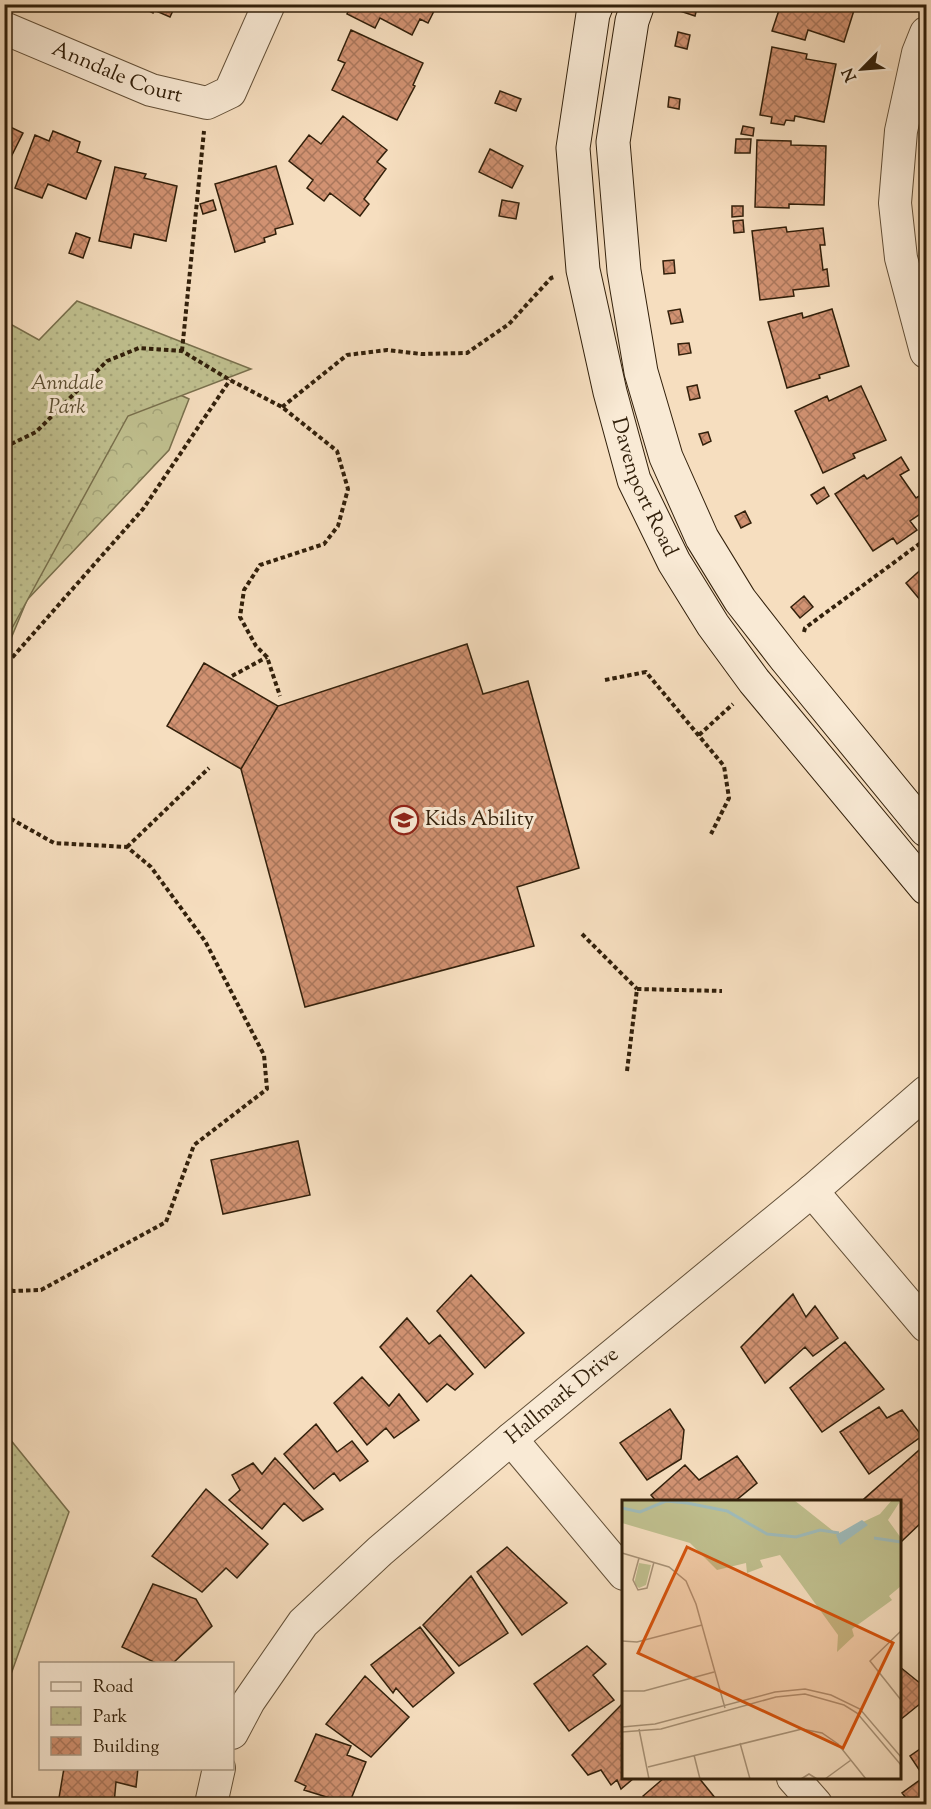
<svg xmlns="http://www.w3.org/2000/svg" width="931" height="1809" font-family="'Sorts Mill Goudy',serif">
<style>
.forest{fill:url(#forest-crowns);stroke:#79704d;stroke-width:1.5}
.park{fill:url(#park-dots);stroke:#79704d;stroke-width:1.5}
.building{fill:url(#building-cross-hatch);stroke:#32200b;stroke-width:1.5}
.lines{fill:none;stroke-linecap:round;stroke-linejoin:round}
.street-casing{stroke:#635038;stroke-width:34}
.secondary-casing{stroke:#32200b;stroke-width:35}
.path{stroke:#32200b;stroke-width:4;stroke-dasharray:4.5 3;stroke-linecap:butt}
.street{stroke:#f9ead5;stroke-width:32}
.secondary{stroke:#f9ead5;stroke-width:33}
.labels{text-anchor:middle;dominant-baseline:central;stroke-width:6;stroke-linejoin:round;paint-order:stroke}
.street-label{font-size:21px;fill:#32200b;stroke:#f9ead5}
.park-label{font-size:21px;font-style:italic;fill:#5d5033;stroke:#f9ead5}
.poi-label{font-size:21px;fill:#32200b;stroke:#f9ead5;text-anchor:start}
.inset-river{fill:none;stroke:#9fbbba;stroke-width:3}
.inset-road{fill:none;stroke:#a89277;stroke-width:1.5}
.view{fill:#d6530c;fill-opacity:0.15;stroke:#d6530c;stroke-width:3}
.inset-edge{fill:none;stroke:#32200b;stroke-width:3}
</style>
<defs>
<pattern id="forest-crowns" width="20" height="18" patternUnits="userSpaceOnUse" patternTransform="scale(1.5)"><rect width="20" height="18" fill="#c0c08f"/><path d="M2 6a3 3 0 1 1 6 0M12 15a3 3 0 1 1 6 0" fill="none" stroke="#a5a57a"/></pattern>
<pattern id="park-dots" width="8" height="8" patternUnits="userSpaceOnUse" patternTransform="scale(1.5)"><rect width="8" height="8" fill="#c0c08f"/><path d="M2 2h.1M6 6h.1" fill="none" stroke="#a5a57a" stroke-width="1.8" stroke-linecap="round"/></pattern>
<pattern id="building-cross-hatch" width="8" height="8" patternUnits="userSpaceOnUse" patternTransform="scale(1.5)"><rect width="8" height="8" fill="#d19272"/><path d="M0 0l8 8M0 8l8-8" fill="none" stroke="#aa775c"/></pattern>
</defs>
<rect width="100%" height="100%" fill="#f6debf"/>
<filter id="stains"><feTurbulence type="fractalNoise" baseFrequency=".00333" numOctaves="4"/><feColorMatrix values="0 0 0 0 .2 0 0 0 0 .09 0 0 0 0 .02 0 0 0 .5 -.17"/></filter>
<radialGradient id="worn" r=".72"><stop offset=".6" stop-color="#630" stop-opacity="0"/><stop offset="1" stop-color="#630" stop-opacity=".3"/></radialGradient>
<path class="forest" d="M150,381l39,18 -20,51 -142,150 -22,53v-180z"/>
<path class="park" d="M77,301l174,68 -123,47 -123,225v-320l34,19z
M5,1433l64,79 -64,179z"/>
<path class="building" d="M140,4h36l-6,13 -16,-7 -1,3 -14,-7z
M352,4h79l5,3 -8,16 -8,-4 -8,16 -32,-17 -5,10 -28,-14z
M682,4h16l-3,12 -15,-5z
M781,4h75l-12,38 -36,-12 -3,10 -33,-9z
M351,30l72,33 -10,22 2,1 -18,34 -65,-30 13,-27 -7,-3z
M678,32l12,3 -3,14 -12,-3z
M772,47l35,7 -1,5 30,5 -12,58 -29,-6 -1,5 -8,-1 -2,5 -13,-2 1,-6 -12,-2z
M500,91l21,8 -5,12 -21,-8z
M669,97l11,2 -1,10 -11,-2z
M343,116l44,34 -10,12 9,7 -22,30 5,5 -9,12 -30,-23 -6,8 -17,-13 6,-8 -24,-19 20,-26 12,9z
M4,124l19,9 -19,38z
M743,126l11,2 -1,8 -12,-2z
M53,131l27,11 -3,10 24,9 -15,38 -38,-15 -6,14 -27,-10 20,-53 14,6z
M736,139h15l-1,14h-15z
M757,140l34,1v4l35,1 -2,59 -35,-1v4l-34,-1z
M490,149l33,17 -11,22 -33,-16z
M276,166l17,58 -18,5 1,5 -12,4 1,4 -30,10 -20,-68z
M115,167l31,7 -2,4 33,8 -11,55 -32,-7 -3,14 -32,-7z
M213,200l3,10 -13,4 -3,-10z
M502,200l17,3 -3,16 -17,-3z
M732,206h11v10l-11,1z
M743,220l1,12 -10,1 -1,-12z
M786,227l1,5 36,-4 2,17h-5l3,25 4,-1 2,17 -36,4 1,6 -34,4 -8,-69z
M76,233l14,5 -7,20 -14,-5z
M674,260l1,13 -11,1 -1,-13z
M680,309l3,13 -12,2 -3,-13z
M832,309l17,57 -30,9 1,3 -33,10 -19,-66 34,-9 1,5z
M689,343l2,10 -12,2 -1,-11z
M697,385l3,13 -10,2 -3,-13z
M861,386l25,54 -33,14 2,4 -32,15 -28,-62 32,-15 2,5z
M708,432l3,9 -8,4 -4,-11z
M901,457l8,13 -9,5 16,23 8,-5 2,4v13l-16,11 7,9 -20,14 -4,-6 -20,13 -38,-57 29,-19 3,4z
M824,487l5,9 -12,8 -6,-9z
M745,511l6,12 -10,5 -6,-12z
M926,565v42l-20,-24z
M804,596l9,11 -13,11 -9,-11z
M467,644l16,50 45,-13 51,187 -62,19 17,59 -229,61 -64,-238 37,-63z
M204,663l74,43 -37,63 -74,-43z
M298,1141l12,54 -87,19 -12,-54z
M471,1275l53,58 -39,35 -48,-57z
M793,1294l13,23 9,-11 23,32 -25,18 -8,-9 -40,36 -24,-36z
M407,1318l22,26 11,-9 33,39 -18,16 -8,-6 -20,18 -47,-55z
M845,1342l39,47 -62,43 -32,-44z
M362,1377l27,29 10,-12 20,26 -25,18 -8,-10 -19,17 -33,-42z
M879,1407l8,11 15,-8 20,26 -53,38 -29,-42z
M670,1409l14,21 -3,29 -34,21 -27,-37z
M316,1424l21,28 15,-11 16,20 -28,20 -6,-8 -20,16 -30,-35z
M926,1444v74l-24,23 -2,-2v-37h-34l-2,-3z
M737,1456l20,27 -23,19h-77l-6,-7 34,-30 14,15z
M275,1458l48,51 -20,12 -19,-18 -22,26 -33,-29 11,-10 -8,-15 21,-12 9,11z
M206,1489l62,55 -31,34 -11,-10 -24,24 -50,-36z
M507,1547l60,56 -45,32 -45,-63z
M471,1576l37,57 -49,33 -36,-41z
M153,1584l43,15 16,27 -40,38h-14l-36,-17z
M420,1627l34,46 -41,34 -17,-19 -3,5 -22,-28z
M587,1646l19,18 -13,11 21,25 -45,31 -35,-47z
M900,1667l26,21v11l-26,21z
M365,1676l44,41 -38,40 -45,-33z
M624,1702v76h10l-13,11 -4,-9 -6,5 -10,-15 -13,5 -16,-20z
M316,1734l35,12 -4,9 19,7 -17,42 -45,-14 2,-4 -11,-5z
M926,1745v59h-15l-9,-11 22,-16 -14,-21z
M64,1768h74l-2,19 -20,-5 -2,22h-56z
M664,1778h35l17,21 -5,5h-62l-6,-8z"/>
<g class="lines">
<g class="street-casing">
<g id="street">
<path id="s1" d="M4,28l147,62 56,13 23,-11 39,-88"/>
<path d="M926,33l-8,20 -17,78 -6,72 6,55 25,94"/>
<path d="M812,1191l114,135"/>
<path d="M511,1439l113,135"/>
<path id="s2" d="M232,1733l17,-32 54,-78 77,-72 131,-112 301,-248 114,-99"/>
<path d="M793,1778l23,26"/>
<path d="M211,1804l8,-36"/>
</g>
</g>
<g class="secondary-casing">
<g id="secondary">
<path id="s3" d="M597,4l-4,10 -20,134 10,122 27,122 24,88 40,82 39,63 41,56 172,207"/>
<path d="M638,4l-6,17 -19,121 11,129 17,101 25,85 36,81 38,62 46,59 140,171"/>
</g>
</g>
<path class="path" d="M182,351l22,-220
M282,407l65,-52 40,-5 34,4 46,-1 42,-29 42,-46 3,-1
M4,446l5,-1 27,-13 71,-71 32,-13 43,3 48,29 52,27 55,44 11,38 -10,37 -14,18 -64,21 -16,25 -4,27 16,29 11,11 13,39
M804,632l1,-4 121,-89
M232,676l35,-19
M4,678l6,-18 133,-151 87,-129
M605,680l41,-8 78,94 5,32 -18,36
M699,735l34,-31
M4,815l50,28 73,4 24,20 54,74 59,114 3,34 -73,56 -28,77 -125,68 -28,1 -9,-7
M127,847l82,-79
M582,934l55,55
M627,1071l10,-82 85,2"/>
<use href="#street" class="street"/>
<use href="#secondary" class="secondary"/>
</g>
<defs>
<g id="school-ring" transform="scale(1.5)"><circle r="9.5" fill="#f9ead5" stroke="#8f2418" stroke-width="1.5"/><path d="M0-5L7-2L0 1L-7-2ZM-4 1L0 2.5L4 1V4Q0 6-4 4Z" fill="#8f2418"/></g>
</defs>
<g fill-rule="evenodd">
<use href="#school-ring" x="404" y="820"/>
</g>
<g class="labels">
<g class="street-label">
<text stroke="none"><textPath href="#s1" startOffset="122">Anndale Court</textPath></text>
<text stroke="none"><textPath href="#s3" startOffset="495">Davenport Road</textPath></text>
<text stroke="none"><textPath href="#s2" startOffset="476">Hallmark Drive</textPath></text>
</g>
<g class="park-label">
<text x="67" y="384">Anndale<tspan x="67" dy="24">Park</tspan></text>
</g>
<g class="poi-label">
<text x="425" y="820">Kids Ability</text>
</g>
</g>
<g transform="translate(622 1500)">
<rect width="279" height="279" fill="#f6debf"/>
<path d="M17,63l12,2 -5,20 -7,3 -5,-4z" fill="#c0c08f"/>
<path d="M0,0h172l43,34 43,-20 12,-14h9l-13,20 13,18v48l-12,10 3,4 -40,29 2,7 -17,16 1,-17 -58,-80 -20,5 3,7 -16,6 -1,-10 -29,7 -27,-27 -68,-20z" fill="#c0c08f"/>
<path d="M240,20l6,5 -28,20 -4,-10z" fill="#9fbbba"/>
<path class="inset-river" d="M0,8l18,4 26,-11 21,2 40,8 40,23 29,3 24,-7 19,3M252,38l27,4"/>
<path class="inset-road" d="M0,53l47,14 17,14 10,23 29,104M17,58l-6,22 5,10 9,-2 7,-26M279,131l-31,30 31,39M0,141l15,1 65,-17M0,191h22l70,-19M0,227l33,-3 120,-32 30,-3 26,6 29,14 41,48M17,229l10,50M0,232l39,-3 115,-32 29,-3 39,11 13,8 44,52M118,243l10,36M72,255l6,24M26,267l154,-38 20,4 16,11 28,35M179,279l8,-5 8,5M203,279l26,-19"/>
<path class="view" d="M65,47l206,96 -50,105 -205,-95z"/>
<rect width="279" height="279" class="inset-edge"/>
</g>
<rect width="931" height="1809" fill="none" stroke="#f6debf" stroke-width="24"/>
<rect x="6" y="6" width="919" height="1797" fill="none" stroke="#32200b" stroke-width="3"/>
<rect x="12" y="12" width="907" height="1785" fill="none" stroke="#32200b" stroke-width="1.5"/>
<rect x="39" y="1662" width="195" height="108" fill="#f9ead5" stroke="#a99984" stroke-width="1.5"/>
<rect x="51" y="1682" width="30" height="9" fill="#f9ead5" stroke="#a99984" stroke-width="1.5"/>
<text x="93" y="1692" font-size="18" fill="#32200b">Road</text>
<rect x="51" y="1707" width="30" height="18" fill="url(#park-dots)" stroke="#a99984" stroke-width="1.5"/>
<text x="93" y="1722" font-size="18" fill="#32200b">Park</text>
<rect x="51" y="1737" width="30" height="18" fill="url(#building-cross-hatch)" stroke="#a99984" stroke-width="1.5"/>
<text x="93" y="1752" font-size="18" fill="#32200b">Building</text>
<g transform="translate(862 69) rotate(245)" stroke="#f9ead5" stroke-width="4.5" paint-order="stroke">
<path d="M0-4.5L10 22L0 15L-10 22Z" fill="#32200b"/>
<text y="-9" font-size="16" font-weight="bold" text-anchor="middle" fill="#32200b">N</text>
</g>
<rect width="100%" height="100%" filter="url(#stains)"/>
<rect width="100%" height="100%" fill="url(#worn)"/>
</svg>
